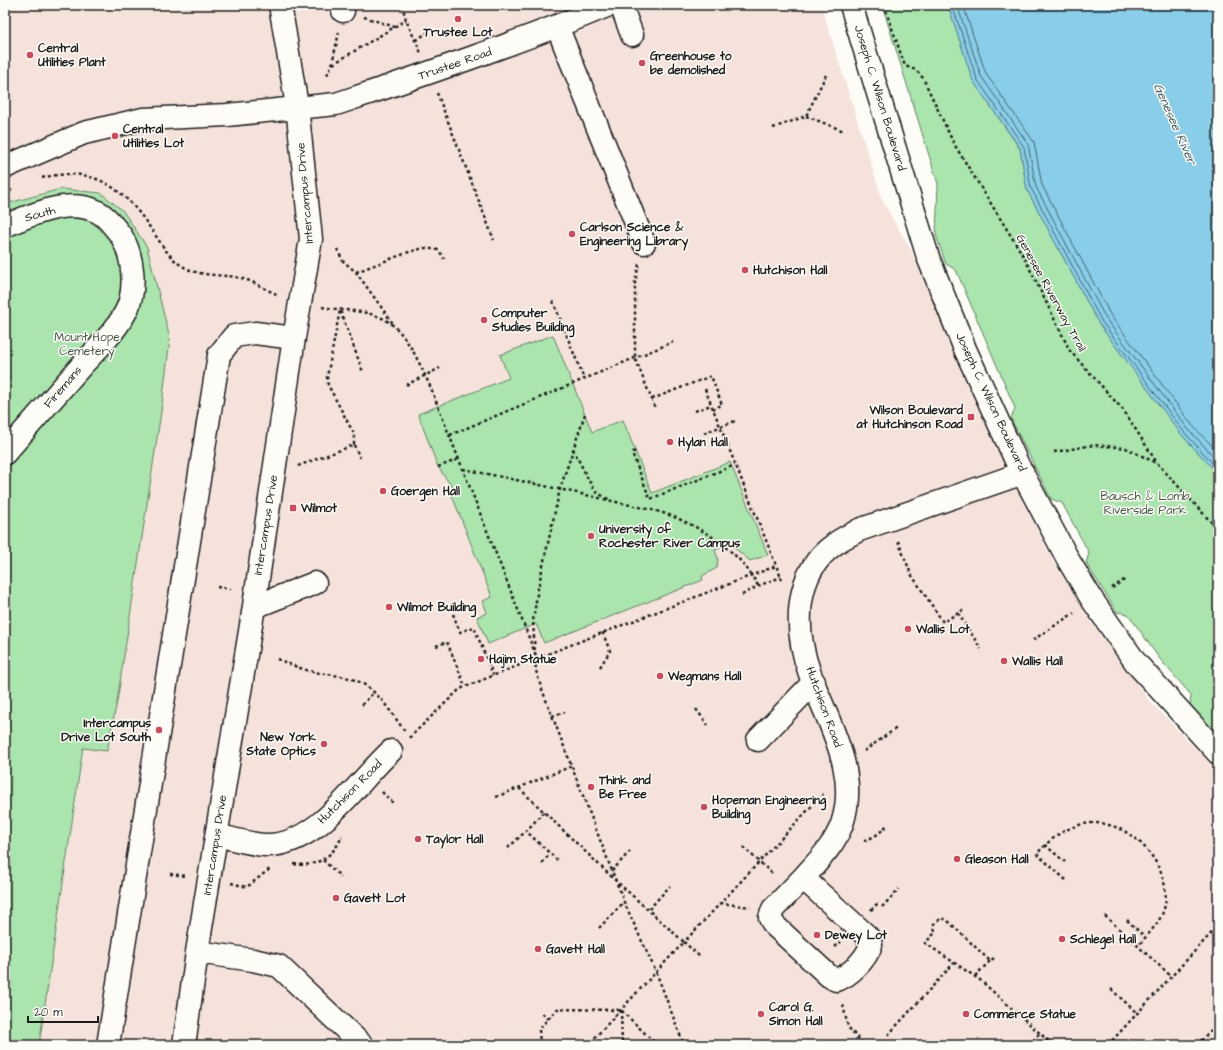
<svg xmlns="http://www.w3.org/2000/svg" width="1223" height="1050" font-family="'Architects Daughter',sans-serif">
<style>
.built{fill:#f5e3db}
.green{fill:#a9e5ac;stroke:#628064}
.water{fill:#88cee9;stroke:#5d8797}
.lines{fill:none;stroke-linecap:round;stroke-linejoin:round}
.shore{stroke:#47636e;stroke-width:1}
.minor-casing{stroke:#1c1c1c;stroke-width:25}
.path{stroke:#1c1c1c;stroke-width:2.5;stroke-dasharray:3 3;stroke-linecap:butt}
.minor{stroke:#fdfcf7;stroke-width:22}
.path-bridge{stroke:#1c1c1c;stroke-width:2.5;stroke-dasharray:3 3;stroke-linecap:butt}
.poi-dot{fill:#d1495b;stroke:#fdfcf7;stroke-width:1.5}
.labels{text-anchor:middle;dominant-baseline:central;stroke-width:3;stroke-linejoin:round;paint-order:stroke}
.poi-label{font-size:12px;font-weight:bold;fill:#1c1c1c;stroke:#fdfcf7;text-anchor:start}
.street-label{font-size:12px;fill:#1c1c1c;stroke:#fdfcf7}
.park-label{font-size:12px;fill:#465847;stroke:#fdfcf7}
.water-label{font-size:13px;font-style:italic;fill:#425a64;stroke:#fdfcf7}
</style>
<rect width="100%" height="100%" fill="#fdfcf7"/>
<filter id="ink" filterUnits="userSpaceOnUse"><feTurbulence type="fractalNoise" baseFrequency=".025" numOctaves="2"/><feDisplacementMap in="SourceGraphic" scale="8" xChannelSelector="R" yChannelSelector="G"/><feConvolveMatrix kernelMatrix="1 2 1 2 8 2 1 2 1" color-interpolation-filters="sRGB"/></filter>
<g filter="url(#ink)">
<path class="built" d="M5,5h816l62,197 28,48 55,133 58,121 33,63 33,53 59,80 69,72v273h-1179l45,-297 33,-46 44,-290 -60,-219 -40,-4 -56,15z"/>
<path class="green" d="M882,5h66l25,76 47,68 7,41 72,134 82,110 37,40v261l-28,-28 1,-12 -32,-37 -31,-44 -11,-2 -31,-49 3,-10 -27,-50 -11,-4 -40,-80 4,-11 -59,-138 -10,-6 -10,-29 2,-51z
M61,189l40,4 22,18 24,36 23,92 -9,73 -44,290 -10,49 -24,-3 -44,297h-34v-841z
M553,335l39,97 31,-12 29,73 78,-31 38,93 -18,6 -20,-17 -15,6 3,9 -1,9 -15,8 1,4 -159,63 -8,-19 -48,20 -11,-27 10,-4 -4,-12 9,-4 -41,-104 3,-3 -16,-23 -20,-53 91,-36 -9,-23z"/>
<path class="water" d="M948,5h270v469l-37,-40 -82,-110 -72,-134 -7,-42 -47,-67z"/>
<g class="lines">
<path class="shore" d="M952,5l25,74 47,68 7,41 71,134 82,110 34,37
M957,5l24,71 47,68 8,43 70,132 82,110 30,32
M963,5l23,69 48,68 8,43 69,131 81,109 26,27"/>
<g class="minor-casing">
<path id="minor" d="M342,5l1,6
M621,5l11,30
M851,5l77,252 37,92 53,116 52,98 23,38 43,62 82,90
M557,26l87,217
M5,167l79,-34 59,-14 84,-4 109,-11 12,-4c88,-29 175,-59 261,-95
M5,226c29,-13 79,-35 105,-4 4,5 10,11 13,17 10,19 13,47 5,68 -9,21 -29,40 -45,57 -26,30 -52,59 -78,89
M254,607l61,-24
M758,740l56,-58
M217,835c16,4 32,9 48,10 52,2 91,-62 126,-94
M803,878c15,-17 31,-32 39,-54 18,-53 -15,-102 -32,-150 -16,-44 -17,-101 25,-130 7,-6 16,-9 24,-14l164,-57
M803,878l65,59 3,8c-5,14 -21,31 -35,35l-7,-4 -55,-51 -4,-7 3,-9z
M197,952l56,8 26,6 83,79
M108,1045l111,-690 15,-19 21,-3 39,5
M184,1045l13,-93 55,-333 42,-281 17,-99 -14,-133 -17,-101"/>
</g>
<path class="path" d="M402,5l4,15 15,33
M884,5l21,61 11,4 7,8 31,66 70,113 46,94 54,60 33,52 55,60 6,3
M364,17l31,10
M416,40l14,-9
M333,64l73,-44
M327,75l5,-11 7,-32
M437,93l57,147
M806,116l38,15
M773,128l33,-12 20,-41
M42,178c50,-13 79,8 107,48 11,15 19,32 35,41 16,10 39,7 57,11 14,4 25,12 38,17
M5,193l7,-3
M337,249l6,12 13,11 38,53
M639,264l-4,18v76l20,50
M356,272l53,-20 15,-4 15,2 5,9
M553,301l31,78
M322,307c17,3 36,3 52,8 30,8 44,46 56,71l107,272 239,-92
M705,389l77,191
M652,399l59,-23 11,29 -9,4
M695,411l16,-6
M585,414l-25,75 -22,99 -5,33 3,50 5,16 83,215 32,70 28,73
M450,435l223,-93
M354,445l6,13
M573,449l16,32 7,11 14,8
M635,451l-3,2 18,46 85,-34
M1054,452l40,-7 32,3 30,15
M298,466l56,-21v-11l-26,-49 -1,-8 13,-67 23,62
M438,467l21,-8
M463,469c49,10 97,20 145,31 23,6 49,9 71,19 32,14 63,36 79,67
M898,541l13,33 32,48 20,-12
M217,587l14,2
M1112,588l15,-10
M742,595l16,-9 23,-9
M958,613l23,36
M453,614l7,18 14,-5 19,48
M1033,640l41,-27
M436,646l11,-4 18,44
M277,659c10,4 19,8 29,11 16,5 33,4 49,10 23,9 37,34 51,53
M600,667l10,-16 -8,-20
M362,705l12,-13
M696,709l12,16
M552,716l13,-4
M409,738l51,-49 77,-31
M864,751l34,-24
M519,788l97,93 68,61 -96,103
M382,792l11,11
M496,797l76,-31
M544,812l-18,19 31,29
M864,840c10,-2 16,-7 23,-15
M1045,845l20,17
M743,847l31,28
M508,848l18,-17
M323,860l18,17
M542,863l8,-9
M294,864c22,4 40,-8 48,-28
M612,871l19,-21
M170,874l17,2
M1066,880l-29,-26c15,-18 36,-32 60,-31 39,2 77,47 67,86 -4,14 -17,26 -26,37
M231,883l16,4 24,-19
M720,903l30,4
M882,907l17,-18
M649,909l21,-23
M871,910l7,-7
M1105,916l67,61
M1127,920l18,17
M599,928l25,-26
M835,947l6,-5
M699,956l-15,-14 139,-148
M994,958l-4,3 -43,-41 -5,-2 -8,6 1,9 -10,10 55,37 73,65
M975,976l15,-15
M1111,989l27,25
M843,1005l5,22 16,18
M621,1010l1,35
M542,1013l6,6
M888,1035l66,-72
M1051,1042l7,3
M540,1045l-1,-16 18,-20 64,1 36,35
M1029,1045l11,-12
M1108,1045l110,-119
M1197,1045l21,-22"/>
<use href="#minor" class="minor"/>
<path class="path-bridge" d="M406,385l34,-17
M704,433l31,-12"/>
</g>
</g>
<g class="poi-dot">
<circle cx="458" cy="19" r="4"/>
<circle cx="30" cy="55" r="4"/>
<circle cx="642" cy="63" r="4"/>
<circle cx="115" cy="136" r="4"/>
<circle cx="572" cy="234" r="4"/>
<circle cx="745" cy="270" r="4"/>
<circle cx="484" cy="320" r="4"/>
<rect x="967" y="413" width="8" height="8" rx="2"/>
<circle cx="670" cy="442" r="4"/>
<circle cx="383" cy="491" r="4"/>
<rect x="289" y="504" width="8" height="8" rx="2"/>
<circle cx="591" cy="536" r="4"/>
<circle cx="389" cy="607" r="4"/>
<circle cx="908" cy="629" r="4"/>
<circle cx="481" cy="659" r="4"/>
<circle cx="1004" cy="661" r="4"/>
<circle cx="660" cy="676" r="4"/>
<circle cx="159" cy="730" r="4"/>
<circle cx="324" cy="744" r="4"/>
<circle cx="591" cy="787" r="4"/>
<circle cx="704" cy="807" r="4"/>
<circle cx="418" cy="839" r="4"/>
<circle cx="957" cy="859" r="4"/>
<circle cx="336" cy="898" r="4"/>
<circle cx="817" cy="935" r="4"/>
<circle cx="1062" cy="939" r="4"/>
<circle cx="538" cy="949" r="4"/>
<circle cx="761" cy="1014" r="4"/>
<circle cx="966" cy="1014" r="4"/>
</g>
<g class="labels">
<g class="poi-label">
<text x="458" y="32" text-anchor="middle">Trustee Lot</text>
<text x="38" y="48">Central<tspan x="38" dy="14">Utilities Plant</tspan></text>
<text x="650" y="56">Greenhouse to<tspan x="650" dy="14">be demolished</tspan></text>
<text x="123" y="129">Central<tspan x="123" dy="14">Utilities Lot</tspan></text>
<text x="580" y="227">Carlson Science &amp;<tspan x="580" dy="14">Engineering Library</tspan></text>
<text x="753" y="270">Hutchison Hall</text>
<text x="492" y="313">Computer<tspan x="492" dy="14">Studies Building</tspan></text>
<text x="963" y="410" text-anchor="end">Wilson Boulevard<tspan x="963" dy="14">at Hutchinson Road</tspan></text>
<text x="678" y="442">Hylan Hall</text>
<text x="391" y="491">Goergen Hall</text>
<text x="301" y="508">Wilmot</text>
<text x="599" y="529">University of<tspan x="599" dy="14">Rochester River Campus</tspan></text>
<text x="397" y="607">Wilmot Building</text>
<text x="916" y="629">Wallis Lot</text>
<text x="489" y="659">Hajim Statue</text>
<text x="1012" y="661">Wallis Hall</text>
<text x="668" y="676">Wegmans Hall</text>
<text x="151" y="723" text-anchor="end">Intercampus<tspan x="151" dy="14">Drive Lot South</tspan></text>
<text x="316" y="737" text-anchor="end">New York<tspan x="316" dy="14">State Optics</tspan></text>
<text x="599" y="780">Think and<tspan x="599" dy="14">Be Free</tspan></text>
<text x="712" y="800">Hopeman Engineering<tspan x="712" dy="14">Building</tspan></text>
<text x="426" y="839">Taylor Hall</text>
<text x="965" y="859">Gleason Hall</text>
<text x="344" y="898">Gavett Lot</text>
<text x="825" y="935">Dewey Lot</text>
<text x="1070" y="939">Schlegel Hall</text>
<text x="546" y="949">Gavett Hall</text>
<text x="769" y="1007">Carol G.<tspan x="769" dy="14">Simon Hall</tspan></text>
<text x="974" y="1014">Commerce Statue</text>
</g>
<g class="street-label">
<text transform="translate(455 64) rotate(-19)">Trustee Road</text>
<text transform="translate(880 98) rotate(73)">Joseph C. Wilson Boulevard</text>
<text transform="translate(305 193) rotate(-95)">Intercampus Drive</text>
<text transform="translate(40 214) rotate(-16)">South</text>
<text transform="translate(1051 293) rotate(61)">Genesee Riverway Trail</text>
<text transform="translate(63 387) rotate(-49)">Firemans</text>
<text transform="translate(991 402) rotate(65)">Joseph C. Wilson Boulevard</text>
<text transform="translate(266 525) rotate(-81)">Intercampus Drive</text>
<text transform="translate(824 707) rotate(70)">Hutchison Road</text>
<text transform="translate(350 792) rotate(-45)">Hutchison Road</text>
<text transform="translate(215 845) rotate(-81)">Intercampus Drive</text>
</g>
<g class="park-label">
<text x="87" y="337">Mount Hope<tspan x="87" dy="14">Cemetery</tspan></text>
<text x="1145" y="496">Bausch &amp; Lomb<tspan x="1145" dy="14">Riverside Park</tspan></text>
</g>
<g class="water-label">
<text transform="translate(1175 124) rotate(66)">Genesee River</text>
</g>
</g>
<rect width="1223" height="1050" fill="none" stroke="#fdfcf7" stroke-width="20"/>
<rect x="10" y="10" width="1203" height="1030" fill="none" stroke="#1c1c1c" stroke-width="1.5" filter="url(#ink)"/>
<path d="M28 1016v6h70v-6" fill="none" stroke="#1c1c1c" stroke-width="2"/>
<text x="34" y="1016" font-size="12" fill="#1c1c1c" stroke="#fdfcf7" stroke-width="3" paint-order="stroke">20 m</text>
</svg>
